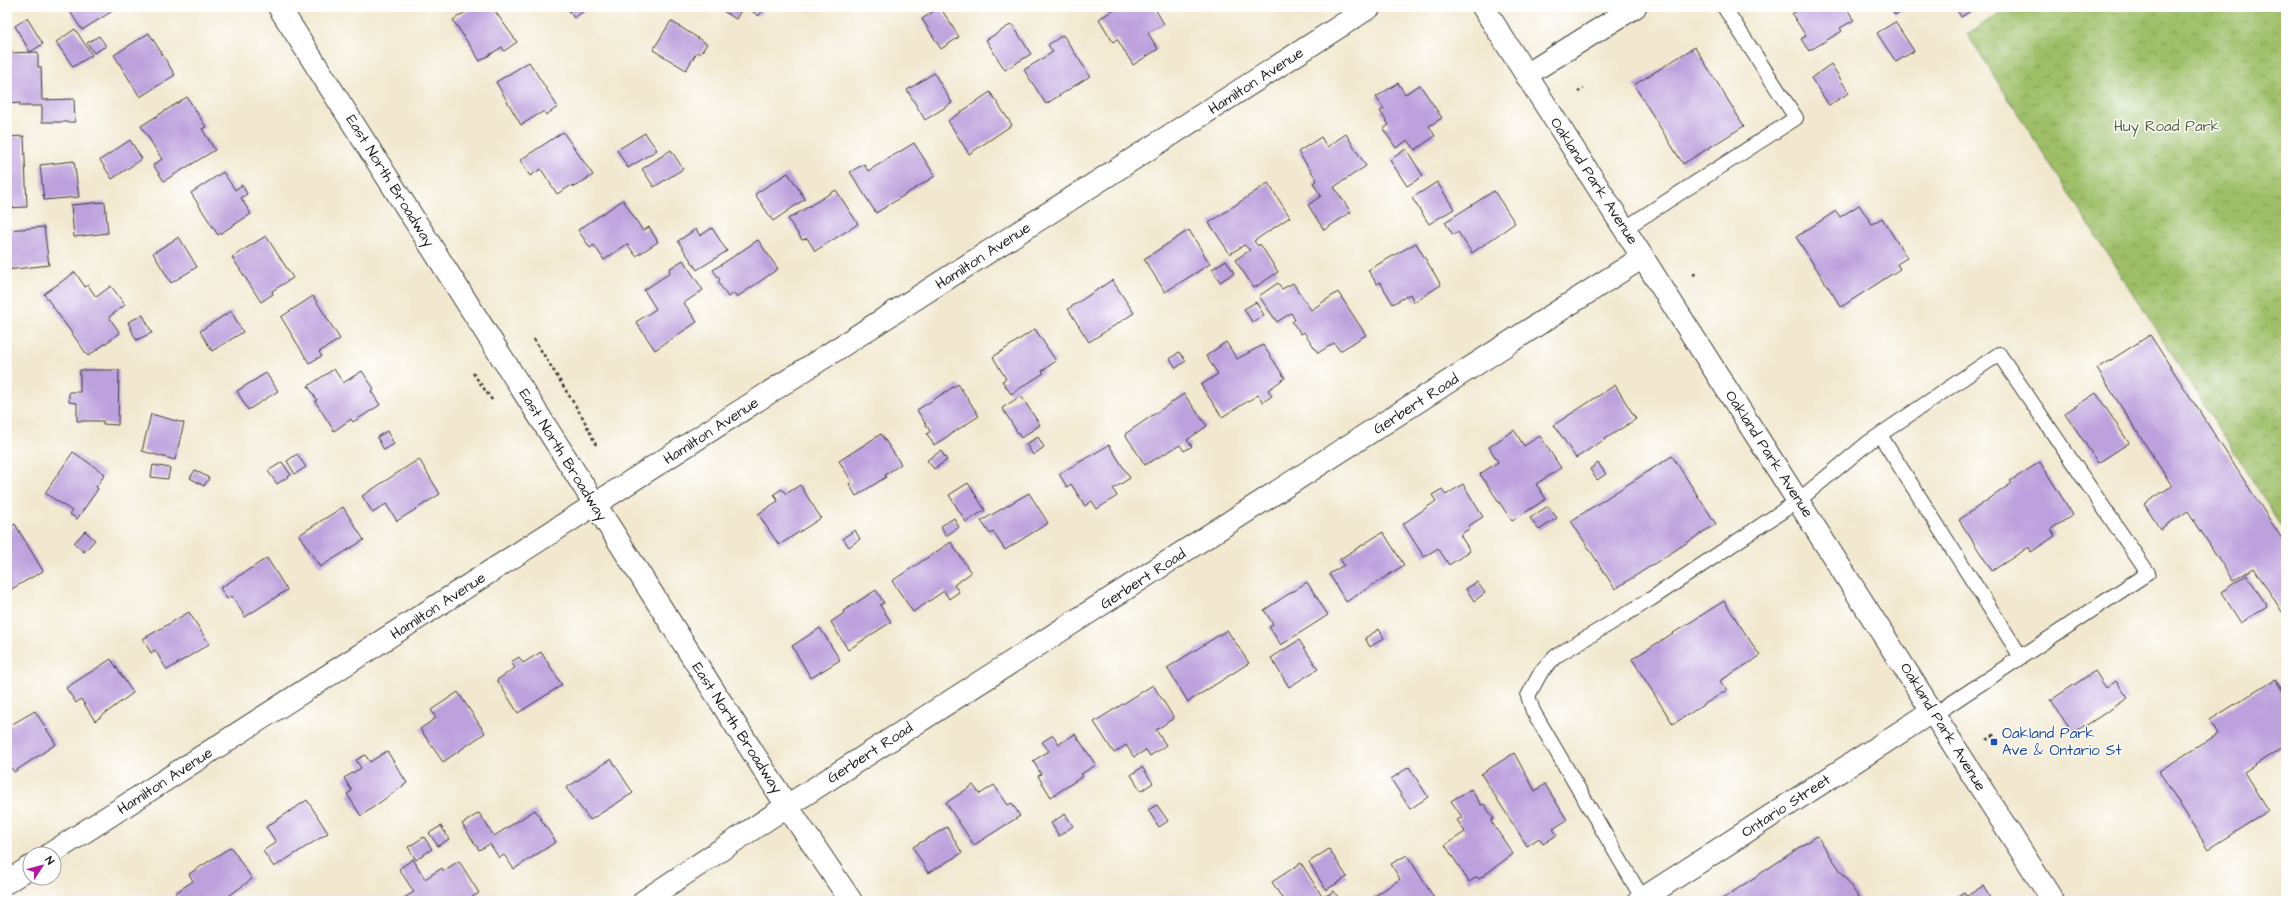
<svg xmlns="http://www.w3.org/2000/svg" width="2293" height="908" font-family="'Architects Daughter',sans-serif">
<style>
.park{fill:url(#park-crowns);stroke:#5d6e42}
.building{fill:#bda1dd}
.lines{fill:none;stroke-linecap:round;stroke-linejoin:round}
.lane-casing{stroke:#3c3b37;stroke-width:16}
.street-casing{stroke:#3c3b37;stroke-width:24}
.secondary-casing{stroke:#3c3b37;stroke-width:24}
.path{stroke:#3c3b37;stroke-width:2.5;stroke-dasharray:3 3;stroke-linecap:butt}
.lane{stroke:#fff;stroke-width:14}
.street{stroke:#fff;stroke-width:22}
.secondary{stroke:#fff;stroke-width:22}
.transit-dot{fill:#1a4fb4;stroke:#fff;stroke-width:1.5}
.labels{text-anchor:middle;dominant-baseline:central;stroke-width:3;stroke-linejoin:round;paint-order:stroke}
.street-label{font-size:15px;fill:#1c1c1c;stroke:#fff}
.park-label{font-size:15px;fill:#505d3a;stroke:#fff}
.transit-label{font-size:15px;fill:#164399;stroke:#fff;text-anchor:start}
</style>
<defs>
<pattern id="park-crowns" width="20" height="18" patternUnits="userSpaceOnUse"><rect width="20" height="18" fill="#9ebf68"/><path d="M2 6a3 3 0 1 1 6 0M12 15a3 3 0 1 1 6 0" fill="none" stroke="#809a55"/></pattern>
</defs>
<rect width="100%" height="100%" fill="#fff"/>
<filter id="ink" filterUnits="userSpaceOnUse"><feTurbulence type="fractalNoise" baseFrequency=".025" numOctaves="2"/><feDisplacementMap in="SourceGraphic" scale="8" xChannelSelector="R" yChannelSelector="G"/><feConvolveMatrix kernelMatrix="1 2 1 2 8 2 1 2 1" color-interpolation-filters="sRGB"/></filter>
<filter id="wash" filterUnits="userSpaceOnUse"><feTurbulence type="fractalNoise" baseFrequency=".012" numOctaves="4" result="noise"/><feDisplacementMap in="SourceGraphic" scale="16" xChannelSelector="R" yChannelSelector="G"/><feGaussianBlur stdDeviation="0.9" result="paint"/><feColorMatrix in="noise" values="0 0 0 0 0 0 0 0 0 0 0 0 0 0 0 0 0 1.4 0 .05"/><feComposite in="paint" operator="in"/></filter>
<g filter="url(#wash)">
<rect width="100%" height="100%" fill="#f1e8cf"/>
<path class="park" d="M2010,7h276v526l-319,-499z"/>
<g id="blocks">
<path class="building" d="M67,7h52l-37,23z
M473,7h19l25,35 -13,9 -2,-4 -22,14 -27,-41z
M581,7l3,4 -10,7 -7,-10z
M717,7h26l-7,12z
M745,7h20l-6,9z
M940,7l19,30 -18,12 -19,-30z
M1118,7h36l10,17 -16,9 10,16 -25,16 -16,-26 -4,3 -14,-23z
M1803,7h43l8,13 -14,8 2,3 -33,20 -8,-12 5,-3 -14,-22z
M1890,7h17l-12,8z
M1955,7h22l-16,10z
M27,18l16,26 -13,8 -15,-26z
M671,21l36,23 -7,10 -3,-2 -11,18 -33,-20z
M1895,22l19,29 -18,11 -19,-29z
M1012,24l19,30 -26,16 -19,-30z
M75,29l17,26 -19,12 -17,-25z
M149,33l26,42 -35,22 -26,-42z
M1063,35l27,41 -44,28 -22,-34 29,-18 -5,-7z
M99,36l7,10 -12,7 -7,-10z
M1695,47l49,79 -61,38 -49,-79z
M38,52v15h3l1,33 32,-1 1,23h-33v-16h-22v-3l-13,1v-51z
M529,62l29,45 -12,8 -2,-4 -23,14 -25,-43z
M1831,64l18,29 -20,12 -18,-27z
M934,73l18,30 -27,17 -18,-30z
M1398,83l7,11 15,-9 22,33 -13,8 6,10 -20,14 -7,-10 -12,8 -13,-19 6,-4 -9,-14 4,-2 -8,-12z
M990,92l22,33 -43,29 -21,-33z
M187,97l19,30 -4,2 13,21 -51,31 -11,-16 9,-6 -21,-33z
M563,132l30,43 -19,12 -2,-2 -15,9 -16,-25 -11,7 -10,-16z
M645,133l12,17 -29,18 -11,-18z
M1346,134l20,32 -32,21 17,25 -27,18 -16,-25 13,-9 -8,-13 4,-3 -19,-28 23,-15 6,10z
M24,136l3,71 -20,1v-71z
M130,140l12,19 -30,20 -12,-19z
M914,143l21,33 -59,37 -26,-41 14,-8 4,7z
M1406,149l17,27 -16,10 -17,-26z
M671,150l12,19 -29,18 -12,-18z
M74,161l5,36 -35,3 -4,-35z
M223,172l12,18 7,-5 5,9 -6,4 10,16 -33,21 -27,-42z
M788,173l17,26 -32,22 -18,-27z
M1437,182l17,27 -25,15 -17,-26z
M1268,183l22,34 -36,24 4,5 2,-2 18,28 -24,16 -19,-28 15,-10 -6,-5 -14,9 -21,-31z
M836,190l22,34 -43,27 -8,-13 -5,2 -14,-21z
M1494,191l21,32 -43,30 -14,-21 -5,3 -8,-13z
M623,200l20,31 6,-4 9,15 -22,14 -9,-12 -23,16 -10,-15 -4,3 -12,-18z
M105,202l3,31 -34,4 -3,-32z
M1859,205l13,19 10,-6 25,40 -10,6 3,5 -59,38 -45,-70 40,-26 4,6z
M44,227l5,38 -42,5v-40z
M712,228l15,23 -30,19 -19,-29 18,-12 4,7z
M1189,230l21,34 -45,28 -21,-33z
M266,236l27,42 -21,13 1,3 -12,8 -29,-45z
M179,237l18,30 -26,16 -18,-30z
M758,240l20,29 -41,28 -3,-4 -6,4 -10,-15 2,-2 -7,-10z
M1416,243l25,42 -27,17 -4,-8 -17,10 -13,-22 -3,2 -9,-14z
M683,260l20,30 -19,13 13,19 -42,28 -19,-28 20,-13 -12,-19 26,-17 -1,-4z
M1226,260l8,13 -14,9 -8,-13z
M75,272l10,15 3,-2 8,12 15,-11 14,19 -16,12 11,16 -32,23 -44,-62z
M1112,280l22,33 -45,29 -21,-33z
M1278,283l4,6 11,-6 18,27 27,-18 28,43 -26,16 -6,-8 -16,10 -14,-21 -3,2 -9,-12 3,-2 -4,-7 -14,9 -18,-26z
M313,296l27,43 -21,13 3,4 -13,7 -28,-46z
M1256,302l8,13 -12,7 -8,-13z
M231,311l12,21 -31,19 -12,-20z
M143,315l9,18 -16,7 -8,-18z
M1035,329l21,32 -14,10 2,2 -33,21 -9,-13 4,-2 -13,-22z
M2150,335l136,210v73l-32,-50 -21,13 -45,-70 -28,18 -16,-25 28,-18 -75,-117z
M1226,342l11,17 26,-14 22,33 -17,12 4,6 -9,6 -5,-7 -36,22 -21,-32 17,-11 -12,-18z
M1179,352l7,9 -10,7 -6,-9z
M334,369l9,14 19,-12 12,18 -3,2 9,14 -27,17 -2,-3 -17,12 -19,-30 2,-1 -9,-14z
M80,370h39l-1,55 -15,-1v-3h-26v-18l-8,-1v-10h11z
M266,373l12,18 -30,19 -11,-19z
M958,384l21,32 -45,29 -7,-11 3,-3 -13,-21z
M1615,385l21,34 -60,39 -22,-33z
M2096,393l33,50 -31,20 -33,-50z
M1184,394l23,32 -20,14 5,6 -8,5 -4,-6 -35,20 -20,-31z
M1021,396l19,29 -19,13 -19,-30z
M151,414l33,9 -9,37 -33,-9z
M1514,430l10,16 16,-10 21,32 -25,16 10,15 -34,22 -32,-47 18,-12 -9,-15z
M387,431l7,13 -10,6 -7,-13z
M881,434l20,30 -16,11 1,2 -30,19 -7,-12 3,-2 -13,-21z
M1038,437l6,10 -11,8 -7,-11z
M1109,445l21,33 -17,11 4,7 -20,13 -5,-8 -7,5 -14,-22 -4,3 -8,-13z
M941,451l6,9 -13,9 -7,-9z
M73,452l32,22 -9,13 2,2 -21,30 -7,-5 2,-3 -27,-18z
M297,454l9,13 -11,7 -8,-13z
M1672,456l44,68 -101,65 -44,-68z
M419,459l21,35 -43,27 -11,-17 -13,9 -11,-17z
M282,462l9,13 -14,9 -9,-13z
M2040,462l33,53 -22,14 4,7 -24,16 -2,-5 -37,24 -33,-51 53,-37 -2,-2z
M1598,463l8,11 -9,6 -7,-11z
M153,465l17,3 -2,11 -17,-2z
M195,470l14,8 -5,8 -14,-8z
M968,483l17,27 -19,12 -17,-27z
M1463,484l20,33 -15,9 2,2 -10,7 10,16 -21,14 -11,-17 -14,9 -21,-33 33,-23 -4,-6 10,-6 4,6z
M800,485l21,33 -42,27 -21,-31 20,-13 -4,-7 8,-5 4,5z
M1029,493l19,30 -43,27 -12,-18 -3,2 -9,-13z
M1548,506l9,12 -18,12 -9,-12z
M343,507l21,33 -44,27 -21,-32z
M954,518l5,9 -13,9 -5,-10z
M15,524l28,47 -35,20 -1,-62z
M855,530l5,9 -11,8 -6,-9z
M85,531l10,9 -11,12 -10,-9z
M1383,532l21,33 -58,37 -17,-28 15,-9 -4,-6z
M951,542l20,31 -17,12 5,7 -10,7 -5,-8 -31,21 -21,-31z
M267,558l20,32 -42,27 -13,-21 -5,3 -7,-11z
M2247,575l20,31 -26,17 -20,-31z
M1307,582l21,33 -47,30 -12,-18 4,-3 -9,-14z
M1477,582l8,11 -11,8 -8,-12z
M876,590l8,13 -4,2 11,17 -43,28 -17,-28 13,-9 -1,-2z
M1724,601l36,55 -40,25 7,9 -54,34 -41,-65z
M189,612l20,32 -42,26 -12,-20 -4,3 -8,-14z
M820,628l20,32 -29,18 -19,-32z
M1379,629l5,9 -14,9 -5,-9z
M1227,630l22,33 -61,39 -21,-34z
M1299,640l19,29 -29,18 -18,-29z
M541,652l21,33 -44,28 -21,-33 18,-12 -4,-6 8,-5 4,6z
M111,659l22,34 -38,28 -14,-22 -5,4 -10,-15z
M2095,671l11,17 10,-7 12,17 -55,36 -22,-34z
M2275,679l11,17v49l-42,27 24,39 -60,38 -49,-78 59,-37 -8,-14z
M1153,685l21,33 -18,12 10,15 -16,11 -4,-6 -12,7 -8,-12 -12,8 -20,-31z
M458,692l27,41 -42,29 -23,-33 16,-11 -5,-8z
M35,711l21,33 -42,28 -7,-10v-35z
M1075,734l21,31 -15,9 2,2 -32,21 -13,-21 3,-2 -8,-13 16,-10 -7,-9 11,-7 6,9z
M387,751l20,32 -46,33 -14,-22 5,-3 -8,-13 17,-10 -5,-8 9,-5 5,7z
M1514,753l21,38 10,-7 22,36 -14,9 4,6 -14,9 -4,-6 -12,8 -46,-72z
M611,759l22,34 -43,27 -24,-32z
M1142,767l11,16 -12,8 -10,-16z
M1409,767l19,30 -18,12 -19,-30z
M973,785l7,9 14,-9 14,20 4,-2 8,13 -46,29 -28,-42z
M1471,789l10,16 3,-1 10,15 -3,2 22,33 -34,25 -2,-2 -8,5 -24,-37 20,-13 -8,-12 5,-3 -11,-16z
M307,800l21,33 -54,34 -11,-16 13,-9 -10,-15z
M1157,805l11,16 -9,6 -11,-17z
M535,810l21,32 -42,27 -10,-14 -5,3 -9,-14 -11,6 -17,-26 17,-11 15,23z
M1065,814l8,12 -14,10 -8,-13z
M441,826l8,13 -11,7 -9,-13z
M947,827l15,26 -34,20 -15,-26z
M1817,836l44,65h-142z
M424,837l8,12 -16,11 -8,-13z
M231,847l21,32 -30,22h-42l-5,-8 18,-12 -4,-7z
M1329,849l18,28 -21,13 -17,-28z
M1407,855l29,46h-62l-2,-3 28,-19 -9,-15z
M413,859l12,20 17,-11 1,3 16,-10 20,32 -13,8h-63l-1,-2 12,-7 -15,-23z
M1301,863l22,35 11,-7 6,10h-56l-12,-19z
M1983,886l9,15h-42l14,-9 3,4z"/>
</g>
</g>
<g filter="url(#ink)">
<use href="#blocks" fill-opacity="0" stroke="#3c3b37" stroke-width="1"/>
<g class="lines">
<g class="lane-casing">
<path id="lane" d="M1624,229l172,-111 -72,-111
M1880,435l141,222
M1644,901l-111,-190 -5,-15 13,-24 15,-16 95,-57 148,-99 70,-58 130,-88 149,219 -213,141"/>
</g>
<g class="street-casing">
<path id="street" d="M279,7l508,799 64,95
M1526,75l109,-68
M50,854l1320,-847
M7,882l23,-15
M644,901l143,-95 856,-549
M1639,901l294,-190"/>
</g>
<g class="secondary-casing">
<path id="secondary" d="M1483,7l570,894"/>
</g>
<path class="path" d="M1417,7l3,5
M1578,92l6,-4
M1693,275l5,-3
M534,339l49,79 13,27
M473,373l19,27
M1987,740l8,-6"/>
<use href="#lane" class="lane"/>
<use href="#street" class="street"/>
<use href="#secondary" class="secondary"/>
</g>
</g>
<rect class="transit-dot" x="1990" y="738" width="8" height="8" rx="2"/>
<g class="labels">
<g class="street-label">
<text transform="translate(1256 81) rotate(-33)">Hamilton Avenue</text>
<text transform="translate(390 181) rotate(58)">East North Broadway</text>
<text transform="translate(1594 181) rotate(57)">Oakland Park Avenue</text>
<text transform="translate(983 256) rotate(-33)">Hamilton Avenue</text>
<text transform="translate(1416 404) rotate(-33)">Gerbert Road</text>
<text transform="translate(711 431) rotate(-33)">Hamilton Avenue</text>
<text transform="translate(1769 454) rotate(57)">Oakland Park Avenue</text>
<text transform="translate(563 455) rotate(58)">East North Broadway</text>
<text transform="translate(1143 579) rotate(-33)">Gerbert Road</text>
<text transform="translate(438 606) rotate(-33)">Hamilton Avenue</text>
<text transform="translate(1943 727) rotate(58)">Oakland Park Avenue</text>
<text transform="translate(737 728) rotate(57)">East North Broadway</text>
<text transform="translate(870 753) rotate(-33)">Gerbert Road</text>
<text transform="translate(165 781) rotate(-33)">Hamilton Avenue</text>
<text transform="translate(1786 806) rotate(-33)">Ontario Street</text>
</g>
<g class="park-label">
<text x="2167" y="126">Huy Road Park</text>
</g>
<g class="transit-label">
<text x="2002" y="733">Oakland Park<tspan x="2002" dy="17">Ave &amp; Ontario St</tspan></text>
</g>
</g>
<rect width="2293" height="908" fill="none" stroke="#fff" stroke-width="24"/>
<g transform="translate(42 866) rotate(54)"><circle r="19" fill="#ffffff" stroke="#a4a4a4"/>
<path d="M0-3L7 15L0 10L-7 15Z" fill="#b5179e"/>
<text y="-6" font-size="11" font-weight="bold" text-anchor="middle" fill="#1c1c1c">N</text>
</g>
</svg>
